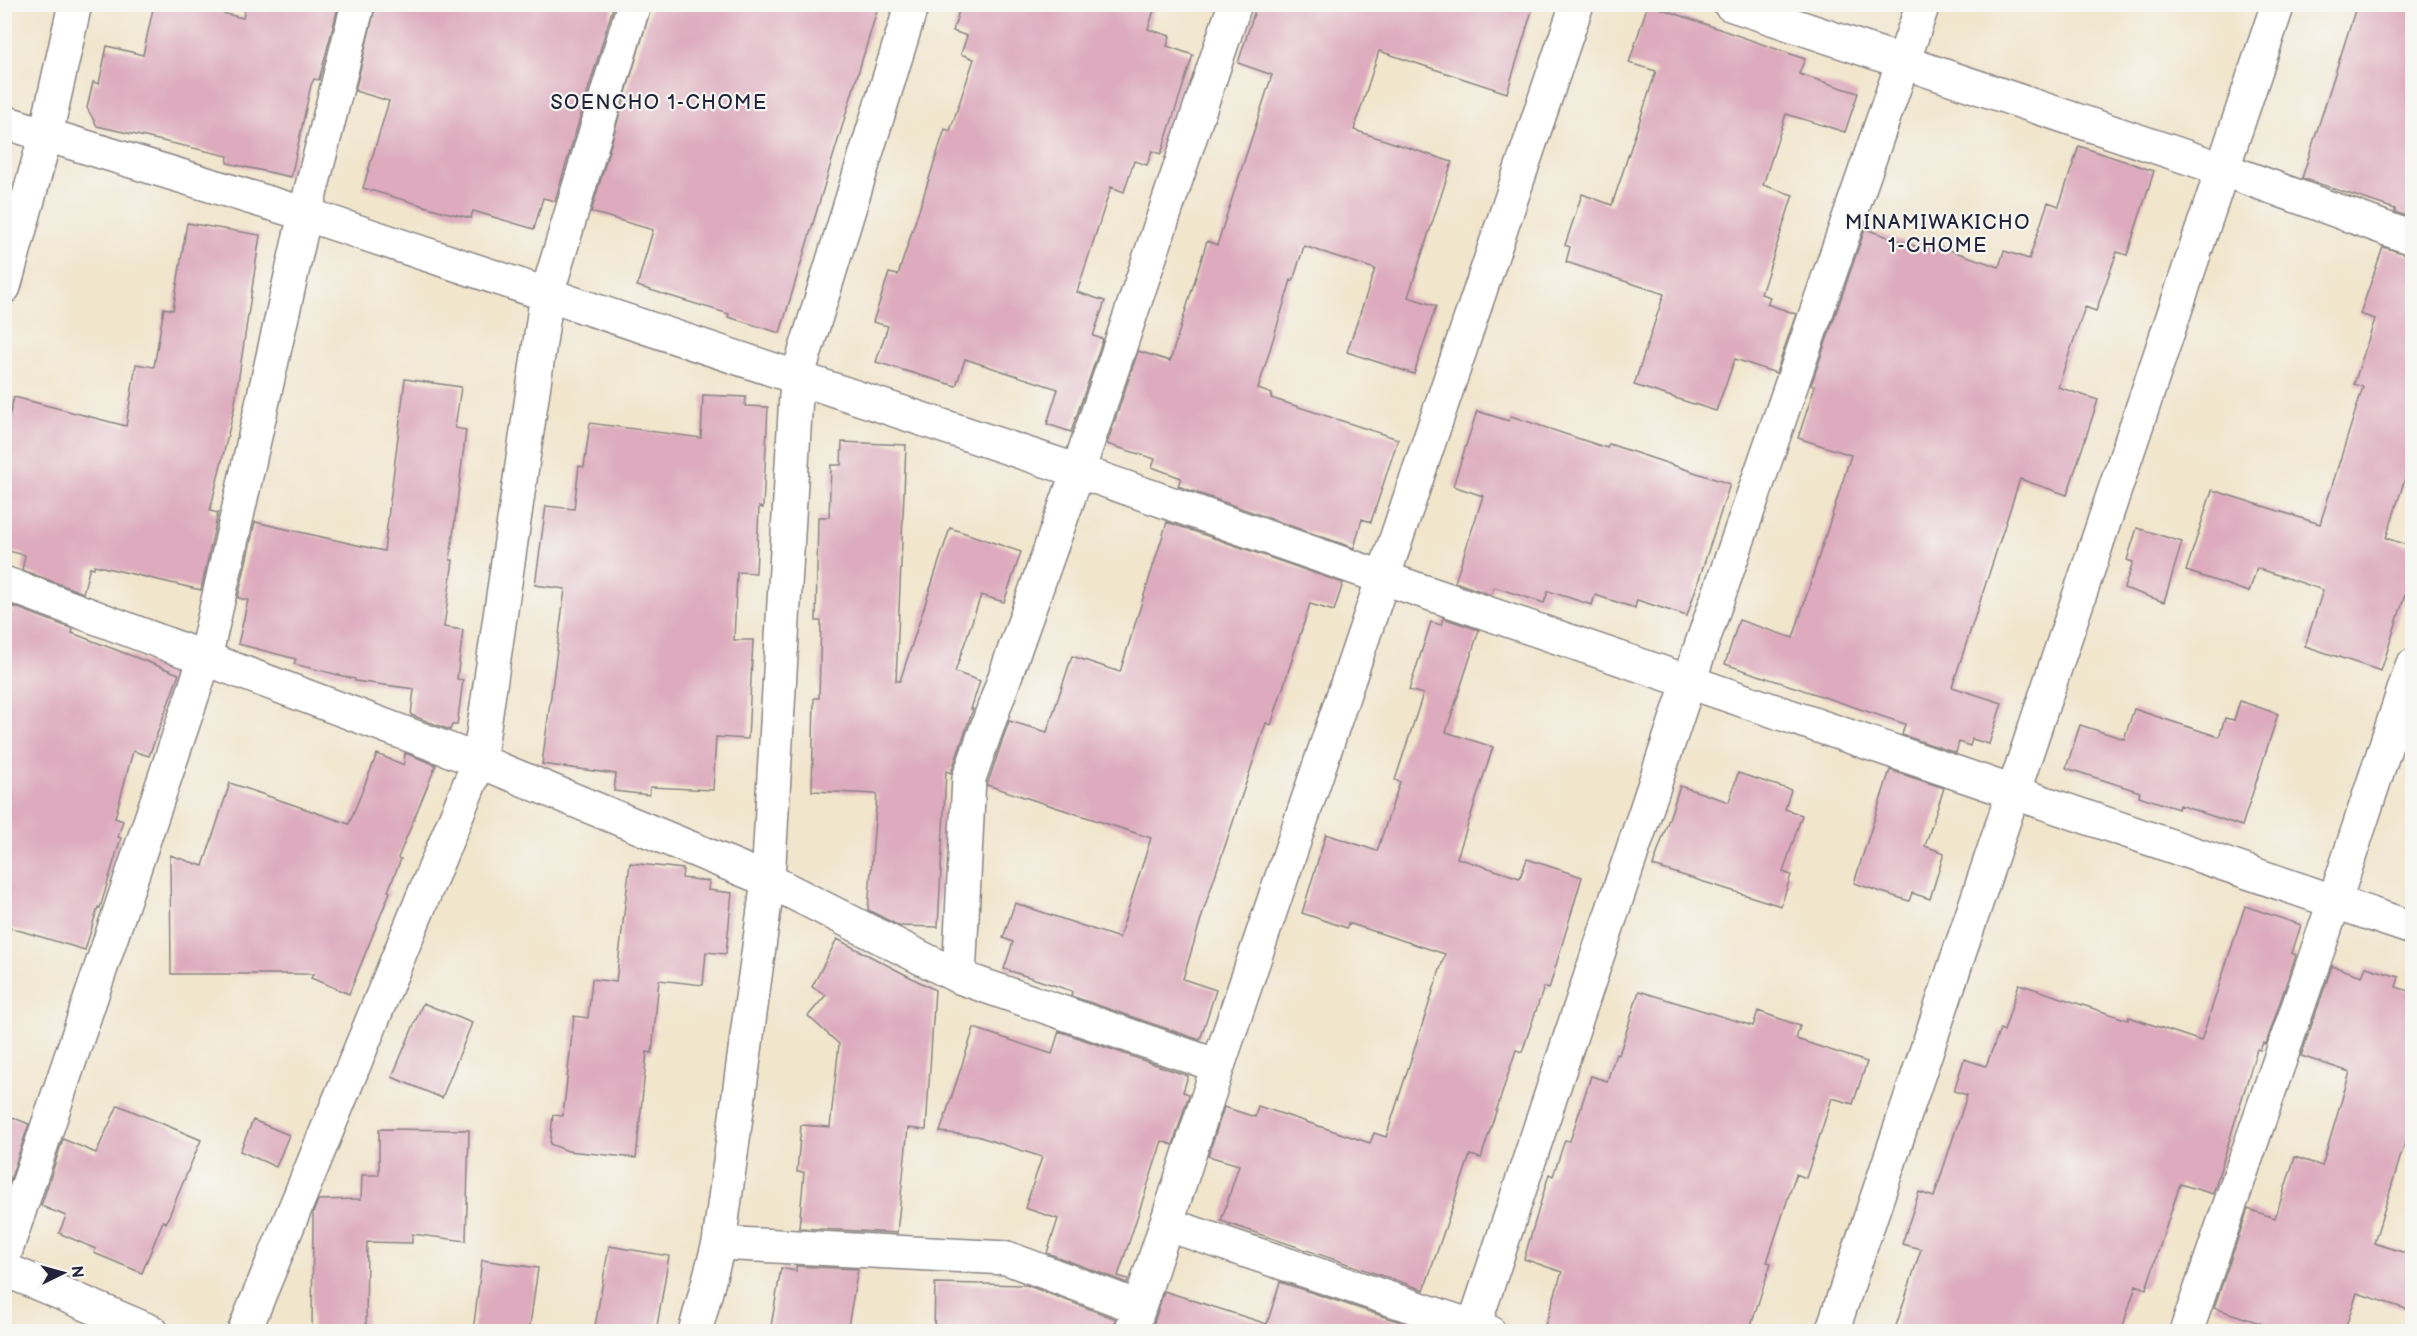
<svg xmlns="http://www.w3.org/2000/svg" width="2417" height="1336" font-family="'Balsamiq Sans',sans-serif">
<style>
.building{fill:#ddabbd}
.lines{fill:none;stroke-linecap:round;stroke-linejoin:round}
.minor-casing{stroke:#8a8484;stroke-width:36}
.tertiary-casing{stroke:#8a8484;stroke-width:36}
.minor{stroke:#fff;stroke-width:33}
.tertiary{stroke:#fff;stroke-width:33}
.labels{text-anchor:middle;dominant-baseline:central;stroke-width:4.5;stroke-linejoin:round;paint-order:stroke}
.neighbourhood-label{font-size:20px;letter-spacing:1.5px;fill:#22223b;stroke:#f6f6f2}
</style>
<rect width="100%" height="100%" fill="#f6f6f2"/>
<filter id="ink" filterUnits="userSpaceOnUse"><feTurbulence type="fractalNoise" baseFrequency=".0167" numOctaves="2"/><feDisplacementMap in="SourceGraphic" scale="12" xChannelSelector="R" yChannelSelector="G"/><feConvolveMatrix kernelMatrix="1 2 1 2 8 2 1 2 1" color-interpolation-filters="sRGB"/></filter>
<filter id="wash" filterUnits="userSpaceOnUse"><feTurbulence type="fractalNoise" baseFrequency=".008" numOctaves="4" result="noise"/><feDisplacementMap in="SourceGraphic" scale="24" xChannelSelector="R" yChannelSelector="G"/><feGaussianBlur stdDeviation="1.35" result="paint"/><feColorMatrix in="noise" values="0 0 0 0 0 0 0 0 0 0 0 0 0 0 0 0 0 1.4 0 .05"/><feComposite in="paint" operator="in"/></filter>
<g filter="url(#wash)">
<rect width="100%" height="100%" fill="#f1e5cc"/>
<g id="blocks">
<path class="building" d="M154,4h29l60,14 3,-14h93l-20,76 -5,-1 -3,6 -20,92 -64,-14 1,-7 -131,-30 -10,-18 6,-26 6,2 8,-38 36,9z
M376,4h238l-59,197 -12,-3 -9,31 -61,-18 -2,7 -26,-6 -82,-24 26,-87 -34,-10z
M652,4h227l-99,329 -52,-16 1,-3 -92,-28 16,-56 -62,-18z
M961,4h195l-8,25 22,7 -3,10 26,9 -32,99 -9,-3 -5,14 -13,-4 -10,31 -13,-5 -34,105 28,9 -12,35 10,3 -32,93 -24,-8 11,-35 -93,-30 -9,27 -80,-24 12,-36 -15,-4 16,-49 9,2 47,-146 5,2 24,-72 -13,-5 6,-18 -14,-5z
M1257,4h277l-27,89 -128,-42 -25,79 98,32 -44,135 28,9 -22,68 -67,-22 28,-83 -71,-23 -11,35 -2,-1 -33,109 14,5 -1,4 127,41 -27,83 -9,-3 -8,29 -176,-62 3,-8 -29,-11 3,-8 -48,-15 31,-93 32,10 37,-120 10,4 55,-170 -34,-12z
M1648,4l157,55 -6,15 59,19 -13,39 -59,-18 -23,71 30,10 -32,99 9,3 -3,7 29,10 -20,59 -41,-14 -19,52 -82,-26 30,-91 -98,-32 4,-15 -5,-2 17,-51 30,11 44,-134 -27,-8z
M2357,4h55v214l-17,-6v-3l-93,-31z
M2079,146l75,25 -27,84 -10,-3 -21,59 -11,-4 -27,80 40,13 -31,95 -47,-16 -68,208 50,16 -13,41 -17,-5 -2,7 -11,-4 -3,11 -54,-18 3,-11 -180,-60 14,-44 54,18 58,-183 -53,-17 17,-52 -4,-1 54,-156 53,18 2,-7 79,27 5,-16 25,8 19,-57 11,4z
M187,223l73,12 -26,174 -24,102 8,2 -17,77 -107,-25v3l-4,-1 -7,26 -61,-23 3,-15 -21,-5v-114l10,-39 112,29 10,-62 18,3 10,-59 9,2z
M2383,247l29,9v201l-26,81 26,9v26l-31,98 -76,-25 18,-56 -66,-22 -8,24 -63,-21 26,-81 108,34 43,-137 -9,-3 21,-65 -15,-5z
M405,379l56,8 -6,41 11,2 -16,130h3l-9,67 19,3 -6,49 6,1 -6,45h-5l-2,5 -39,-15 3,-26 -59,-8v-2l-61,-15 2,-5 -58,-15 10,-44 -10,-2 17,-76 129,29z
M703,395l43,2 -1,9 23,1 -5,101 -4,-1 -3,66 -19,-1 -3,68h19l-5,99 -32,-2 -3,53 -63,-3 -1,8 -35,-4 2,-17 -74,-10 23,-175 -30,-4 11,-79 28,3 5,-43 5,1 6,-44 111,15z
M1477,411l32,10 2,-5 96,32 2,-4 121,40 -43,132 -50,-16 -2,8 -40,-13 -3,10 -44,-14 -4,12 -50,-16 -3,8 -36,-13 28,-86 -30,-10z
M842,442l64,3 -10,236h4l50,-153 71,24 -17,50 -23,-7 -26,77 25,9 -9,28h2l-22,64 -5,-2 -8,156 -39,-1 -31,-16 9,-116 -65,-3 2,-93h5l2,-77h-5l2,-104h11l2,-52h10z
M1167,522l176,61 -9,28 -24,-7 -39,121 -5,-2 -62,186 -21,70 33,11 -16,50 -129,-44 1,-5 -68,-22 9,-27 -10,-4 12,-35 104,35 32,-100 -164,-53 22,-64 38,11 25,-76 48,16z
M2137,528l45,14 -18,60 -40,-14 9,-26 -6,-2z
M13,606l60,23 -1,4 107,41 -30,82 -16,-5 -18,67 8,3 -5,16 3,1 -21,70 -2,-1 -13,43 -81,-24v-288z
M1443,618l36,12 -33,102 47,15 -36,111 63,20 7,-19 55,18 -33,112 -5,-2 -22,65 -6,-2 -35,108 -11,-3 -46,135 -203,-69 18,-56 -31,-9 16,-49 31,10 3,-11 112,37 4,-10 12,4 59,-183 -97,-31 -1,5 -45,-15 24,-79 51,17 23,-69 -5,-2 28,-86 -14,-4 22,-68 10,3z
M2240,701l38,13 -36,112 -63,-21 -1,4 -39,-13 1,-4 -74,-24 14,-43 44,14 10,-30 85,28 6,-19 9,2z
M405,753l31,12 -38,93 3,1 -13,32 2,1 -41,102 -38,-16 2,-4h-142l-1,-119 33,11 27,-83 119,41 28,-70 27,11z
M1890,770l54,18 -19,58 19,7 -14,46 -18,-6 -3,8 -55,-18z
M1738,773l53,17 -6,19 17,6 -19,57 8,3 -10,31 -128,-40 27,-80 49,16z
M630,863l53,6 -1,9 27,3 -1,9 24,3 -6,61 -20,-2 -3,33 -44,-5 -7,73 -5,-1 -11,106 -68,-7 -18,-7 3,-29 10,1 11,-100 14,2 4,-39 24,3z
M2245,906l56,19 -9,28 4,2 -30,89 -3,-1 -3,7 -3,-1 -44,145 -33,-10 -34,105 -10,-4 -15,47h-227l27,-83 -19,-5 17,-52 15,5 33,-102 -13,-4 10,-32 22,7 14,-37 4,2 15,-47 109,36 1,-3 72,24z
M837,939l98,51 -9,140 -18,-2 -11,105 -98,-5 5,-56h-7l4,-47 29,2 9,-83 -31,-28 18,-21 -14,-8z
M2332,966l30,10 4,-9 33,10 -3,10 16,5v152l-7,-2 -31,101 38,12v56l-55,-18 -13,39h-57l-73,-24 34,-99 27,9 20,-61 27,9 28,-94 -49,-16z
M1639,991l114,35 5,-15 42,15 -4,13 71,23 -14,42 -21,-6 -26,80 -10,-4 -29,88 4,1 -22,69h-206l19,-60 -38,-13 25,-85 4,2 12,-36 5,1 21,-65 16,5 9,-27 3,1z
M423,1003l49,20 -30,75 -50,-21z
M974,1028l78,26 7,-23 129,45 -5,16 6,2 -16,51 -11,-4 -44,135 10,3 -1,4 -80,-30 11,-34 -33,-11 17,-51 -65,-21 -37,-4z
M118,1105l83,35 -35,83 -3,-2 -21,52 -48,-20 2,-4 -37,-16 7,-17 -25,-10 22,-67 33,14z
M4,1114l25,10 -23,68 -2,-1z
M253,1120l36,15 -13,32 -36,-16z
M379,1129l90,1 -3,111 -54,-7v9l-45,-1 -1,90h-54l1,-119 5,-13 43,-1 1,-24h17z
M609,1246l60,10 -13,76h-62z
M482,1260l56,8 -9,64h-56z
M796,1266l62,3 -11,63h-77l11,-64 15,3z
M1280,1282l132,44 -2,6h-259l13,-41 103,33z
M935,1283l91,2 90,34 -3,13h-179z"/>
</g>
</g>
<g filter="url(#ink)">
<use href="#blocks" fill-opacity="0" stroke="#8a8484" stroke-width="1.5"/>
<g class="lines">
<g class="minor-casing">
<path id="minor" d="M1730,4l492,165 190,69
M4,122l301,92 773,257 306,107 1028,350
M4,583l475,178 289,119 191,97 259,89
M959,977l10,-199 109,-307 157,-467
M1166,1224l323,108
M719,1243l288,15 131,49
M4,1256l201,-598 100,-444 53,-210
M4,1269l148,63
M244,1332l235,-571 68,-467 87,-290
M695,1332l24,-89 49,-363 29,-502 115,-374
M1131,1332l87,-266 359,-1062
M1472,1332l217,-651 234,-677
M1832,1332l446,-1328
M2186,1332l149,-432 77,-234"/>
</g>
<g class="tertiary-casing">
<path id="tertiary" d="M4,287l42,-153 29,-130"/>
</g>
<use href="#minor" class="minor"/>
<use href="#tertiary" class="tertiary"/>
</g>
</g>
<g class="labels">
<g class="neighbourhood-label">
<text x="659" y="103">SOENCHO 1-CHOME</text>
<text x="1938" y="223">MINAMIWAKICHO<tspan x="1938" dy="23">1-CHOME</tspan></text>
</g>
</g>
<rect width="2417" height="1336" fill="none" stroke="#f6f6f2" stroke-width="24"/>
<g transform="translate(63 1273) rotate(85)" stroke="#f6f6f2" stroke-width="4.5" paint-order="stroke">
<path d="M0-4.5L10 22L0 15L-10 22Z" fill="#22223b"/>
<text y="-9" font-size="16" font-weight="bold" text-anchor="middle" fill="#22223b">N</text>
</g>
</svg>
